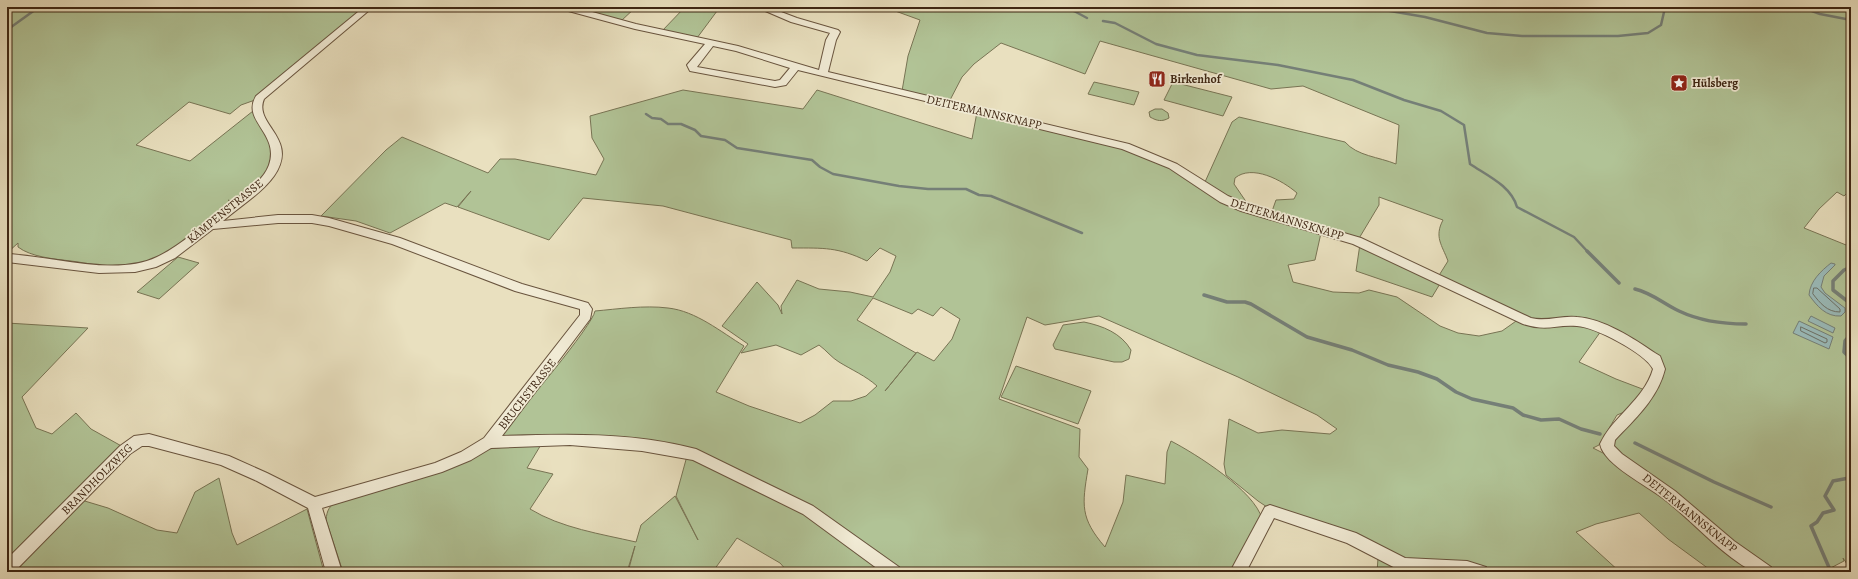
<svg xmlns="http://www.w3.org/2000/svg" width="1858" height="579" font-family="Alegreya,serif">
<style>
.green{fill:#b1c396;stroke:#787454;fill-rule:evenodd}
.water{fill:#9abbba;stroke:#757f77}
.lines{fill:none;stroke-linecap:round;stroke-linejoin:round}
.shore{stroke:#6c7066;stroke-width:1}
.stream-far1{stroke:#757f77;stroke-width:2.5}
.stream{stroke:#757f77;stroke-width:3.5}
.minor-casing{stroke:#69543e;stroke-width:2}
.minor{fill:#f1ebd5;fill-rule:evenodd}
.labels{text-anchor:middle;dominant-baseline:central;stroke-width:3.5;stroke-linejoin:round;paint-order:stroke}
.poi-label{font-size:12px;font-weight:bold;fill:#3e2613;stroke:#f1ebd5;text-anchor:start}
.street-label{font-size:12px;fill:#3e2613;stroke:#f1ebd5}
</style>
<rect width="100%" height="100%" fill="#e9e0bf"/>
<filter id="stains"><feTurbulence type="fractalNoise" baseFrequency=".005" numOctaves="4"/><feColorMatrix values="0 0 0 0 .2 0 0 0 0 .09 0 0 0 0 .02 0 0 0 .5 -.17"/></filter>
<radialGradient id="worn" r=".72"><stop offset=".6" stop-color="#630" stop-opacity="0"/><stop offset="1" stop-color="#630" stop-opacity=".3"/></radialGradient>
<path class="green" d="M7,7h360l-112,93 -14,5 -11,9 -41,-12 -53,43 54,16 63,-50 21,36 -7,25 -10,10 -25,20 -4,-2 4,3c-32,27 -68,64 -113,64 -16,0 -32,-4 -48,-6 -17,-2 -40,-4 -53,-14v-4l-11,10z
M572,7h64l-15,14z
M685,7h35l-23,31 -35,-7z
M876,7h975v182l-7,7 -7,-4 -18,17 -15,19 47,19v323l-8,-12 1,3 -21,11h-52l-156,-120 -2,-9 49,-77 -67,-41 -61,-5 -96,-43 10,-16c-6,-16 -14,-24 -5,-41l-64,-23v8l-21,35 -87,-26 5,-14 18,-1 3,-6c-15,-13 -45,-29 -62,-15l-1,6 13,19 -1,3 -7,-3 -34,-21 27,-60 7,-5 106,25c12,14 34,15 51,22l3,-39 -96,-39 -32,3 -171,-48 -15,33 -84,-31 -27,21 -12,13 -13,25 -47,-11 6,-35 12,-36 -33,-12z
M1094,82l45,10 -5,13 -46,-11z
M1173,82l59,15 -9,19 -59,-16z
M683,90l120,19 14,-19 155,49 5,-27 147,35 47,20 35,25 115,41 -6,27 -27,5 5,17 40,10 26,1 10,-3 28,7 43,29 18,7 21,3 23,-5 17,-12 20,8 6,1 33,-6 23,9 -22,31 37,17 29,11 -18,21 -10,4 -18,30 -6,3 14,7 41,26 108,91h-43l-45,-33 -29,-26 -43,11 -20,8 44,40h-243l2,-27 -109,-36 -12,-8 -32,-26 -2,-11 5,-45 29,14 24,-3 48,4 7,-5 -20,-14 -79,-38 -139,-61 -54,9 -18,-8 -28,82 81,30 -1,28 9,12c-6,36 -8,49 17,78l18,-45 3,-27 39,9 2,-32 4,-11c25,13 84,50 91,78l-32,53h-328l-92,-65 -114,-56 -194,-15 3,-7c14,-16 88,-104 90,-118 23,-2 49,-6 73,-3 28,3 53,24 76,38l-28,46 33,14 51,17 15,-8 18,-14h18l15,-5 11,-10c-11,-10 -25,-16 -38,-24 -7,-4 -13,-12 -20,-17l-18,10 -25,-10 -35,8 7,-9 -26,-18 35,-44 21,23 4,9 -1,-8 16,-26 22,9 31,3 23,5 17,-25 6,-16 -16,-8 -13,13c-29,-14 -43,-13 -75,-13l-1,-8 -128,-34 -80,-8 -34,42 -91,-33 13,-16 -14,16 -12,-4 -55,30 -34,-12 -35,-5 65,-66 16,-13 86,36 12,-14h15l81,16 8,-16 -12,-21 -2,-22zM873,298l39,16 6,-5 15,7 8,-9 19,12 -8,20 -18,22 -17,-9 -32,39 31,-38 -59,-33z
M1155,109h7l6,4 1,5c-7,4 -12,3 -19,-1l-1,-5z
M1360,244l81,38 -9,15 -76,-26z
M178,257l21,6 -40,36 -22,-7z
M1084,322c19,4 37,11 47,28l-2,9 -7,3h-8l-59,-13 -2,-4 10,-20z
M7,323l81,5 -66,69 14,31 16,6 24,-21 15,16 34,19 -118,117z
M1016,366l75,25 -13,33 -77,-27z
M542,443l-15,25 26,6 -23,35c31,19 71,25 106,33l5,-17 34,-29 23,44 -22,-44 11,-40 128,61 75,55h-102l-8,-9 -43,-25 -23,32 2,2h-88l7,-26 -8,26h-284l-17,-52c1,-10 3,-14 12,-19l150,-52z
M219,478l13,55 5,12 70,-36 17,63h-317l71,-73 30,9 49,22 20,3 18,-41z"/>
<path class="water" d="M1831,263l4,1v1l-11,11 -3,11 4,6 20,15v4l-4,4c-15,1 -24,-10 -32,-21 1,-14 12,-24 22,-32z
M1811,316l24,12 -2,5 -25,-12z
M1799,321l34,16 -4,12 -36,-16z"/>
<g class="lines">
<path class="shore" d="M1814,288h3l23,21v3c-13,0 -20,-9 -27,-18z
M1801,327l26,12v3l-2,1 -24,-12z"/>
<path class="stream-far1" d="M1059,7l15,4 13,7
M1367,7l58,10 62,16 35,3h96l30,-3 13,-8 3,-13
M1801,7l19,7 31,6
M1665,10l4,-3
M1103,21l12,2 41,21 41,11 81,10 75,15 51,20 37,11 23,14 6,39c18,12 41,22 47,43l57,30 14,15
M7,30l32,-23
M646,114l6,4 9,1 7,5h13l14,6 6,6 24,4 12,8 75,12 8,7 13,7 66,12 29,3h38l13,6 12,1 91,37"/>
<path class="stream" d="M1587,251l32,32
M1851,267l-7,3 -11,11v9l18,14
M1635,289c17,4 29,15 44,22 21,10 44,13 67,13
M1204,295l23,7h18l6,2 56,33 45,13 36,15 30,7 19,7 19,13 16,7 41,9 10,7 18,5 18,-1 22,10 19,5
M1851,318l-2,2 2,7
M1851,334l-6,7 -1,11 7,7
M1635,443l79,39 57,25
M1831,572l-20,-46 6,-4 6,-9 11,-3 -9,-14 8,-15 16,-3 2,-2"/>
<g class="minor-casing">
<path id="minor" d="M364,7h9l-109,92c-11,26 36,39 10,77 -13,18 -34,30 -51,45l55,-6h34l17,3 71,20 122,46 66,19 4,6 -2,10 -88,117c64,-2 132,-4 194,13l117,57 86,61 3,5h-20l-79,-58 -110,-54 -51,-9 -72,-6 -79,3 -20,12 -29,12 -120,36 20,64h-16l-18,-64 -51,-27 -36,-16 -72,-19h-7l-12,8 -116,118h-7v-13l113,-113 14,-10 15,-2 80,22 38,17 48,24 120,-34 26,-11 23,-14 96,-123v-6l-65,-18 -123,-47 -63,-18 -17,-3h-34l-65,6 -38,29 -19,9 -21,5 -36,1 -92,-11v-8c45,2 109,23 150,3 25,-12 45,-32 66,-48 15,-12 39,-25 46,-44 11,-32 -28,-44 -13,-69z
M560,7h14l62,17 102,22 81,24 7,-30 4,-7 -39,-11 -35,-15h12l29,11 41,12 2,2 -4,8 -8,32 301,72 48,20 51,32 21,9 112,33 170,80c16,4 30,-3 46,-1 27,2 56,21 78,36l5,3 5,13c-7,29 -30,50 -50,71l-1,6 8,8 53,37 59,50 37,26 3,5c-7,0 -16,2 -22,-1 -33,-18 -58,-49 -88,-72 -16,-13 -60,-34 -64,-55 13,-28 44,-44 53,-75 -8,-16 -58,-42 -76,-43 -21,-2 -30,6 -54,-2l-170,-80 -112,-33 -21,-9 -51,-34 -47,-19 -324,-79 -12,15 -11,2 -85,-16 -3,-6 18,-21 -70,-15 -74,-20zM713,46l23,5 54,17 -10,12 -5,1 -78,-14z
M1270,505l86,28 49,25 62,3 19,6 3,5h-86l-56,-29 -73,-25 -28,54h-16l35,-65z"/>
</g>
<use href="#minor" class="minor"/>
</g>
<defs>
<g id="restaurant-square" transform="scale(0.9)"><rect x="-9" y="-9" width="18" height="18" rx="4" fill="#8f2418" stroke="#f1ebd5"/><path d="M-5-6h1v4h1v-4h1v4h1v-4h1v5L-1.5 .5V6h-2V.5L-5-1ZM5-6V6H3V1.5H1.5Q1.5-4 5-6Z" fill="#fff"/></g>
<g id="sight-square" transform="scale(0.9)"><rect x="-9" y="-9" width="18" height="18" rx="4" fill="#8f2418" stroke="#f1ebd5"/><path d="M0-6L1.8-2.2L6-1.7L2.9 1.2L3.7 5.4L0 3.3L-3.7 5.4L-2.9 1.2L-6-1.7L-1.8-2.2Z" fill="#fff"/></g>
</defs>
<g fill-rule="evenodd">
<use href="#restaurant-square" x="1157" y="79"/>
<use href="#sight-square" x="1679" y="83"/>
</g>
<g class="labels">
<g class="poi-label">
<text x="1170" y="79">Birkenhof</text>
<text x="1692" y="83">Hülsberg</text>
</g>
<g class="street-label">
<text transform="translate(984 112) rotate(13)">DEITERMANNSKNAPP</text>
<text transform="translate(225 211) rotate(-39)">KÄMPENSTRASSE</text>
<text transform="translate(1287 219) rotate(17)">DEITERMANNSKNAPP</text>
<text transform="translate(527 394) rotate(-52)">BRUCHSTRASSE</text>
<text transform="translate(97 479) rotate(-45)">BRANDHOLZWEG</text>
<text transform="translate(1690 513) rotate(39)">DEITERMANNSKNAPP</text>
</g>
</g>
<rect width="1858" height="579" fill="none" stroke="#e9e0bf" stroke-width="24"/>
<rect x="8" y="8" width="1842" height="563" fill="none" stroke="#3e2613" stroke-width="2"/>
<rect x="12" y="12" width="1834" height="555" fill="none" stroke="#3e2613"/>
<rect width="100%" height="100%" filter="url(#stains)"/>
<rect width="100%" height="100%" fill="url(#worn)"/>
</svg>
